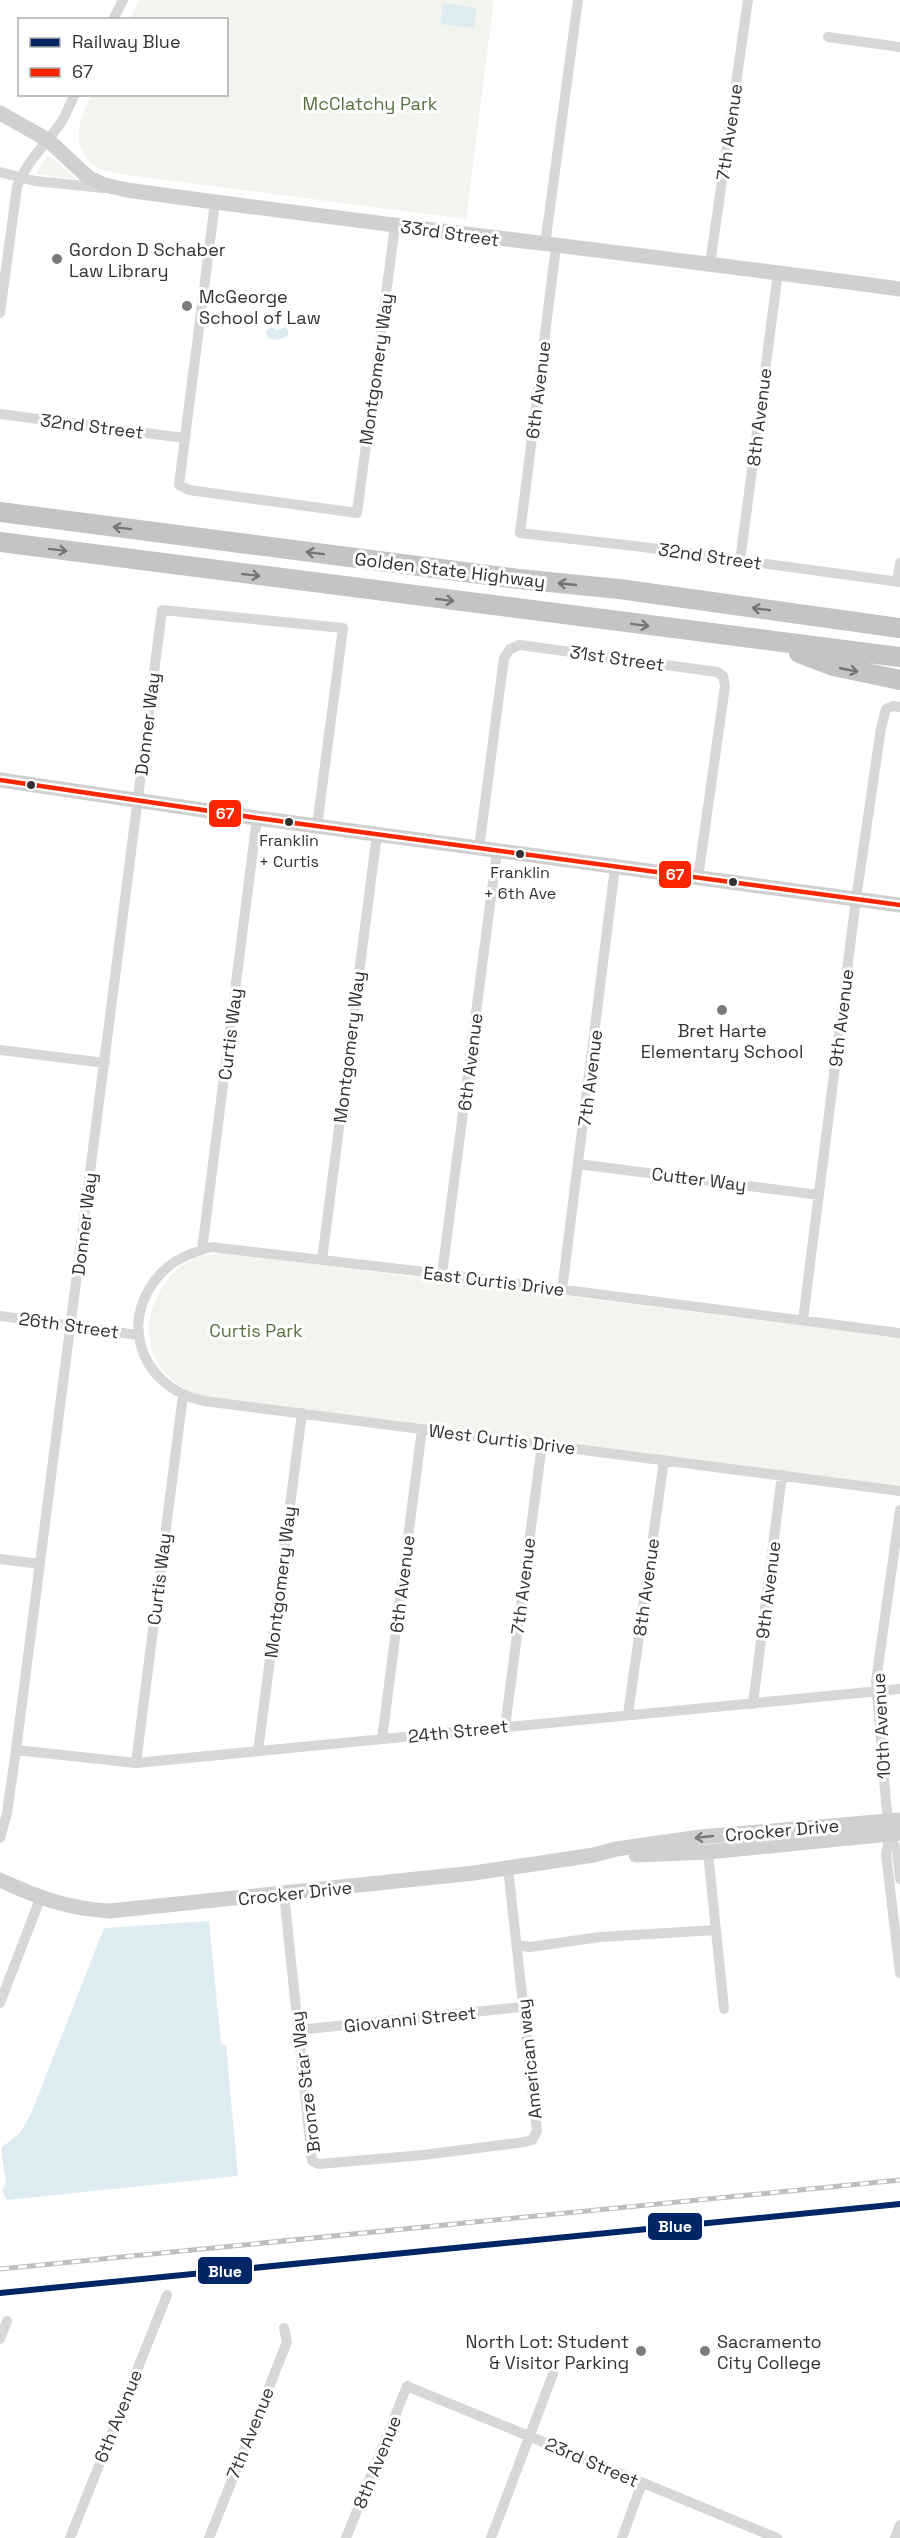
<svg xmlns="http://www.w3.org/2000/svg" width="900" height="2538" font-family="'Space Grotesk',sans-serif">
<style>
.green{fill:#f1f5ed}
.water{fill:#ddebf3}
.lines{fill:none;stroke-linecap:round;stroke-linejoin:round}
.street{stroke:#d7d7d7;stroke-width:10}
.secondary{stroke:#d0d0d0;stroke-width:15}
.highway{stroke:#c4c4c4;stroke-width:20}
.rail-casing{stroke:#bebebe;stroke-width:5}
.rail{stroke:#fff;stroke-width:3;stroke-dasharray:9;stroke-linecap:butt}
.bus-1-casing{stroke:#fff;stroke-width:9}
.bus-1{stroke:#fa2600;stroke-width:4.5}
.rail-1-casing{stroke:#fff;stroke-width:10}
.rail-1{stroke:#002666;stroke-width:6}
.oneway{stroke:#747474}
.oneway2{stroke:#7a7a7a}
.poi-dot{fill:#7a7a7a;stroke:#fff;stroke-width:2}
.bus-dot{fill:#333;stroke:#fff;stroke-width:2}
.labels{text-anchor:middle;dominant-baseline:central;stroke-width:6;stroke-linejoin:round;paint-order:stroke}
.bus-label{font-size:16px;fill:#333;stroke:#fff}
.park-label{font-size:18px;fill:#56703f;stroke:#fff}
.street-label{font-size:18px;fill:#333;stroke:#fff}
.poi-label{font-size:18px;fill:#333;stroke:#fff;text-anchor:start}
.line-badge{stroke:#fff;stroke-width:2}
.badge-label{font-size:16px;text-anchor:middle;font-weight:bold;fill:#fff}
</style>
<rect width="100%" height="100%" fill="#fff"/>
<path class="green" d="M139,0h355l-28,219 -346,-45c-8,-2 -21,-4 -27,-9 -24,-20 -13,-48 -1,-70l134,-1v-74l-96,-1z
M50,156l26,23v1l-40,-6 9,-15z
M226,1253l674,85v149l-694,-89c-55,-17 -74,-69 -40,-116 8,-12 23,-23 37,-26 7,-2 16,-2 23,-3z"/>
<path class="water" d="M443,3l33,5 -2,20 -34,-4z
M271,327l6,3 9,-3 2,4v5l-9,4 -10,-1 -4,-7z
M209,1921l12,123 5,1 12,131 -231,24 -5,-9 4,-8 -5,-35 19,-15 11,-19 73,-186z"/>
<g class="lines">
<path class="street" d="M113,20l10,-20
M828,37l72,10
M0,172l35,9 68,7
M215,202l-36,283 10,5 168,23 38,-287
M545,245l33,-245
M556,247l-36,286 123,14 257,35
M710,264l38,-264
M0,313l17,-126c9,-25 28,-42 43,-63 6,-9 10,-20 15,-30
M0,414l184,24
M740,561l38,-288
M897,582l3,-19
M479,848l25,-190 6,-9 10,-4 197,27 6,4 2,10 -27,192
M0,1050l105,13
M578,1164l241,31
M202,1250l55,-432
M322,1260l55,-426
M442,1274l55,-423
M562,1290l53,-423
M0,1316l138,19
M803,1320l53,-421 25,-171 5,-19 7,-3 7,1
M900,1333l-458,-59 -230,-27c-15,4 -31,9 -43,19 -54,45 -33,121 35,135l696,90
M900,1510l-24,171 10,122 4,31 7,18 3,27
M0,1559l40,5
M753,1704l29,-229
M628,1714l36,-254
M505,1727l37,-283
M382,1739l40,-310
M16,1750l120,13 764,-74
M258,1751l44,-338
M136,1763l47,-368
M890,1834l-4,20 14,119
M0,1838l7,-25 9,-63 146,-1140 181,18 -26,198
M708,1852l16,157
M284,1894l28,267 7,3 104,-9 102,-13 7,-2 5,-9 -29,-263
M517,1945l13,2 70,-10 116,-7
M0,2003l40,-104
M298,2030l224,-23
M0,2339l7,-18
M70,2538l97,-243
M209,2538l78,-196 -3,-14
M346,2538l61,-152 370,152
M491,2538l62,-164
M622,2538l20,-55
M895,2538l5,-13"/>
<path class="secondary" d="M0,113l48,27 41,38 16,7 22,5c258,36 516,64 773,99
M0,780l257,38 643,87
M636,1855l72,-3 192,-19
M0,1880c36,17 69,29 110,31l364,-38 120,-18 22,-6 84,-12 200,-17"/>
<path class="highway" d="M0,512l519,67 100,10 281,39
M0,542l900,115
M799,653l34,13 67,14"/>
<g class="rail-casing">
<path id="rail" d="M0,2269l900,-89"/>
</g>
<use href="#rail" class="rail"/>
<g class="bus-1-casing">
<path id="bus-1" d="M0,780l257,38 643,87"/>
</g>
<use href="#bus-1" class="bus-1"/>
<g class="rail-1-casing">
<path id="rail-1" d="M0,2293l900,-89"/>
</g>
<use href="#rail-1" class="rail-1"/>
</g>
<defs><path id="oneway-shaft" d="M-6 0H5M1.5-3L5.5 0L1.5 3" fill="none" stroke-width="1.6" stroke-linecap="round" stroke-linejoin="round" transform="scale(1.5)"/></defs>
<g class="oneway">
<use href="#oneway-shaft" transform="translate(122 528) rotate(-173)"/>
<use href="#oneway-shaft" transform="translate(58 550) rotate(7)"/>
<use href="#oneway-shaft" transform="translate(315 553) rotate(-173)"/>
<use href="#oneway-shaft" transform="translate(251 575) rotate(7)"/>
<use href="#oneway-shaft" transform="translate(567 584) rotate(-174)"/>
<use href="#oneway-shaft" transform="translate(445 600) rotate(7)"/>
<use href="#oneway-shaft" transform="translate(761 609) rotate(-172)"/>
<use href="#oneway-shaft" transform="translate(640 625) rotate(7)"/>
<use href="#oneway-shaft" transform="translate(849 670) rotate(11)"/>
</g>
<use class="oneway2" href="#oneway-shaft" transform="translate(704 1837) rotate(174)"/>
<g class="poi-dot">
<circle cx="57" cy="259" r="6"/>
<circle cx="187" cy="306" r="6"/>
<circle cx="722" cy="1010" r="6"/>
<circle cx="641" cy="2351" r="6"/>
<circle cx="705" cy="2351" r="6"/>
</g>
<g class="bus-dot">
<circle cx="31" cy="785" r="5"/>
<circle cx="289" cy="822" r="5"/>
<circle cx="520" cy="854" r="5"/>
<circle cx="733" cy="882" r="5"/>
</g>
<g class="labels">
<g class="bus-label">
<text x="289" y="840">Franklin<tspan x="289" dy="21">+ Curtis</tspan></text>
<text x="520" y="872">Franklin<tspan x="520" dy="21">+ 6th Ave</tspan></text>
</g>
<g class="park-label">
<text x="370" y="103">McClatchy Park</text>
<text x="256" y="1330">Curtis Park</text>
</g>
<g class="street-label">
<text transform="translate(729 132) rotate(-82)">7th Avenue</text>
<text transform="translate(450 233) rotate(8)">33rd Street</text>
<text transform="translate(376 369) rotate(-82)">Montgomery Way</text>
<text transform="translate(538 390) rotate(-83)">6th Avenue</text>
<text transform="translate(759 417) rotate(-83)">8th Avenue</text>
<text transform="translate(92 426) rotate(7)">32nd Street</text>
<text transform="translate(710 556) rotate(8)">32nd Street</text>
<text transform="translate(450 570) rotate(7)">Golden State Highway</text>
<text transform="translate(617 658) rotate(8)">31st Street</text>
<text transform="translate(147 724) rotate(-83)">Donner Way</text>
<text transform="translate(841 1018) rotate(-83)">9th Avenue</text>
<text transform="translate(230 1034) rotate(-83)">Curtis Way</text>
<text transform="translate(349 1047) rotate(-83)">Montgomery Way</text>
<text transform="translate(470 1062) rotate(-83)">6th Avenue</text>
<text transform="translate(590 1078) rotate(-83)">7th Avenue</text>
<text transform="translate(699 1179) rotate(7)">Cutter Way</text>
<text transform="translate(84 1224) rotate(-83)">Donner Way</text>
<text transform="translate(494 1281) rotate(7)">East Curtis Drive</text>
<text transform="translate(69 1325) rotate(8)">26th Street</text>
<text transform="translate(502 1439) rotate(7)">West Curtis Drive</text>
<text transform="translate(159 1579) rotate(-83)">Curtis Way</text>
<text transform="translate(280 1582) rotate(-83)">Montgomery Way</text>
<text transform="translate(402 1584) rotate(-83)">6th Avenue</text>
<text transform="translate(523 1586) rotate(-83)">7th Avenue</text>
<text transform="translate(646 1587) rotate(-82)">8th Avenue</text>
<text transform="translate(768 1590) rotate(-83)">9th Avenue</text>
<text transform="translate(881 1726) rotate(-93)">10th Avenue</text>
<text transform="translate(458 1731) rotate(-6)">24th Street</text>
<text transform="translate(782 1830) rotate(-5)">Crocker Drive</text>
<text transform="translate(295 1893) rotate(-6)">Crocker Drive</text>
<text transform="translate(410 2019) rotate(-6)">Giovanni Street</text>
<text transform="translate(529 2059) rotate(-96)">American way</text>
<text transform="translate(305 2082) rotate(-97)">Bronze Star Way</text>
<text transform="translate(118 2416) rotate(-68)">6th Avenue</text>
<text transform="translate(250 2433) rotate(-68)">7th Avenue</text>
<text transform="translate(377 2462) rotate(-68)">8th Avenue</text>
<text transform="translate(592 2462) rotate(23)">23rd Street</text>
</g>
<g class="poi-label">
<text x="69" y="249">Gordon D Schaber<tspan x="69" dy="21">Law Library</tspan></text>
<text x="199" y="296">McGeorge<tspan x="199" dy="21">School of Law</tspan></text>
<text x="722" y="1030" text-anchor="middle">Bret Harte<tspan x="722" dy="21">Elementary School</tspan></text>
<text x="629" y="2341" text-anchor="end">North Lot: Student<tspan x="629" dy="21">&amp; Visitor Parking</tspan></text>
<text x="717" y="2341">Sacramento<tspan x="717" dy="21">City College</tspan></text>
</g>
</g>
<g class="line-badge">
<rect x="208" y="799" width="34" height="29" rx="6" fill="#fa2600"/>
<rect x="658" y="860" width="34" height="29" rx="6" fill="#fa2600"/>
<rect x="647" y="2212" width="56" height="29" rx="6" fill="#002666"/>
<rect x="197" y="2256" width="56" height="29" rx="6" fill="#002666"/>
</g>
<g class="badge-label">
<text x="225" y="819">67</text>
<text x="675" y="880">67</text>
<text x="675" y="2232">Blue</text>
<text x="225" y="2277">Blue</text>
</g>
<rect x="18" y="18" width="210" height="78" fill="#ffffff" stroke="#adadad" stroke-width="1.5"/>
<rect x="30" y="38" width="30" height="9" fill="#002666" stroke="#adadad" stroke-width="1.5"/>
<text x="72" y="48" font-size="18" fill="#333333">Railway Blue</text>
<rect x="30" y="68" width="30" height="9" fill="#fa2600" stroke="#adadad" stroke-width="1.5"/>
<text x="72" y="78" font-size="18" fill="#333333">67</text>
</svg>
